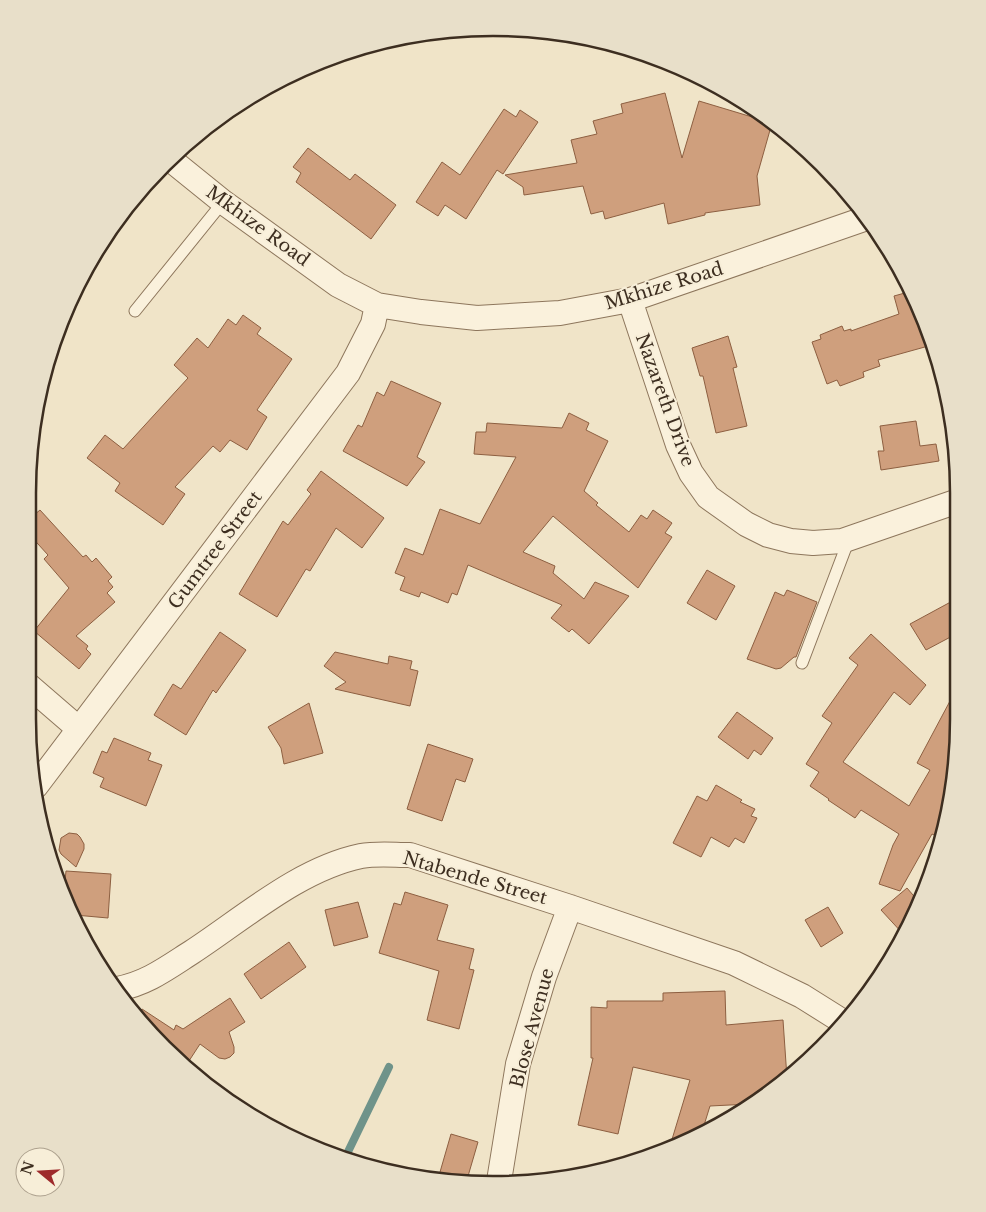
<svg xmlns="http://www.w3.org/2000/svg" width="986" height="1212" font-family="'Libre Baskerville',serif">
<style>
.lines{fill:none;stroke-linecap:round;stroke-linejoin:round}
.stream{stroke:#6f938a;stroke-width:8}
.building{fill:#cf9f7d;stroke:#8d5f41}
.lane-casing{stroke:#8d765c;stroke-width:13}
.street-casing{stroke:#8d765c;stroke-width:26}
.lane{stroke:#faf1dc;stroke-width:11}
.street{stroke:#faf1dc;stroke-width:24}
.labels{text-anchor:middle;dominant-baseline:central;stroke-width:4;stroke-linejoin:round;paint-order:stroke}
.street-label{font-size:18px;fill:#3d2e20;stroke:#f7eed8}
.rim{fill:none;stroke:#3d2e20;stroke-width:2.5}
</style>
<rect width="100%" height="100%" fill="#f0e4c8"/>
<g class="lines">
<path class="stream" d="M344,1160l45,-93"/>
</g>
<path class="building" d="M665,93l17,65 17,-57 73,22 -15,53 3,29 -55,8v2l-37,9 -4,-21 -59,16 -2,-8 -12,3 -8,-28 -59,9 -1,-8 -18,-12 72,-12 -6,-23 26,-6 -4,-13 30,-8 -2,-9z
M504,109l12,8 4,-7 18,12 -35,52 -6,-4 -31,49 -21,-14 -7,11 -22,-14 26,-40 18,13z
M308,148l42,32 5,-6 41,31 -25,34 -75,-57 5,-9 -8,-6z
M912,291l20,54 -54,15 2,6 -17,6 1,5 -24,9 -3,-6 -10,4 -15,-42 9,-3 -1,-4 22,-9 2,5 7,-2v2l48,-17 -5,-18z
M243,315l18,13 -4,6 35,25 -35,51 10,7 -20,33 -17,-10 -10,12 -7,-6 -38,41 10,7 -22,31 -48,-34 5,-8 -33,-25 18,-23 18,14 65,-71 -14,-13 23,-27 11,10 20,-29 8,6z
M728,336l9,31 -4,1 14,58 -31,7 -13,-57h-3l-8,-28z
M391,381l50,22 -24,54 8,5 -18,24 -64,-35 15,-26 4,2 15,-35 7,4z
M569,413l20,10 -3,7 22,11 -24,50 14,12 -2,2 33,27 12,-17 6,4 6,-9 19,13 -7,10 7,4 -34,51 -85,-72 -30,36 32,14 -2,7 31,26 11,-17 34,14 -40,48 -17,-15 -3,3 -18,-14 11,-13 -94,-40 -11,30 -5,-2 -4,10 -27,-11 -2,5 -19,-7 5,-13 -10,-4 10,-25 18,7 17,-46 40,15 36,-67 -42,-3 2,-22h10l1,-9 75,5z
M916,421l4,25 16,-2 3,17 -58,9 -3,-19h6l-4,-25z
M321,471l63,47 -22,30 -26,-20 -26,43 -4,-2 -29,48 -38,-23 44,-73 5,4 23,-31 -4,-4z
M40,510l43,47 3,-2 6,7 4,-4 16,19 -4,4 5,6 -6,6 8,9 -39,34 12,10 -2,3 5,5 -12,15 -45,-38 35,-43 -25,-29 4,-4 -20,-22v-13z
M707,570l28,16 -19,34 -29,-17z
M787,590l30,12 -21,55h-2l-13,11 -5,1 -29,-10 28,-67 9,4z
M958,598v35l-32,17 -16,-26z
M220,632l26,18 -30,43 -3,-3 -27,45 -32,-20 19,-31 8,5z
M871,634l55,51 -16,20 -16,-13 -51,70 66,44 21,-36 -13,-7 41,-77v63l-15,90 -11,-5 -32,57 -21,-7 14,-39 6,-11 -38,-24 -6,8 -27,-18 1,-1 -19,-13 9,-14 -13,-8 26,-41 -10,-7 36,-51 -9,-7z
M335,652l53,12 1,-8 23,5 -2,8 8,2 -8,35 -75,-17 11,-7 -22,-16z
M309,703l14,50 -39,11 -3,-16 -13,-21z
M737,712l36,26 -12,17 -7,-5 -6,9 -30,-22z
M114,738l37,15 -3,7 14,5 -16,41 -46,-19 4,-9 -11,-5 9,-22 5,2z
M428,744l45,15 -8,23 -9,-3 -14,42 -35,-12z
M716,785l26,15 -2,2 15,7 -4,7 6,2 -13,25 -9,-5 -6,9 -18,-10 -10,20 -28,-14 24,-47 10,5z
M69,833l8,1 3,3 4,7v5l-8,18 -15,-13 -2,-4 2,-12z
M66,871l45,3 -3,44 -33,-3 -11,-25z
M907,888l12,14 -9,23 -6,10 -23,-25z
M405,892l43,13 -11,35 37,9 -5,20 5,1 -15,59 -32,-9 12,-49 -60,-18 15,-50 7,2z
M358,902l10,35 -34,9 -9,-36z
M828,907l15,26 -22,14 -16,-27z
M289,942l17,25 -45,32 -17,-25z
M725,991l1,34 57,-5 4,58 -11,10 -26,16 -40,2 -9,29 -31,11 20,-66 -57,-13 -15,67 -40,-9 15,-67h-2v-51l16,1v-7h56v-8z
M230,998l15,24 -16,10 5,15v6l-4,4 -5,2 -6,-1 -19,-14 -13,20 -44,-38 -7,-9 6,-8 32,21 2,-5 7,4z
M451,1134l27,8 -12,41 -28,-4z"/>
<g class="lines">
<g class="lane-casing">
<path id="lane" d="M135,311l88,-109
M802,663l47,-124"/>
</g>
<g class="street-casing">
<path id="street" d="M171,160l52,42 115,83 39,20 44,7 56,6 83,-5 70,-13 237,-82
M630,300l48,145 13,28 17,24 38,27 22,11 23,6 22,2 29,-2 116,-40
M28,685l51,44
M36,786l312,-413 25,-49 4,-19
M117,989c29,-5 50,-21 75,-37 52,-34 107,-83 169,-96 16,-3 33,-1 49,-1l160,52 164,56 68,33 43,27
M499,1181l19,-117 26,-87 26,-70"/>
</g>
<use href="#lane" class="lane"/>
<use href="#street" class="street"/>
</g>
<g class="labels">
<g class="street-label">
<text transform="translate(258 226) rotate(36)">Mkhize Road</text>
<text transform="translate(664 286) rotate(-17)">Mkhize Road</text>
<text transform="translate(665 400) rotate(70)">Nazareth Drive</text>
<text transform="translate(215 550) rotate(-53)">Gumtree Street</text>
<text transform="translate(475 878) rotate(16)">Ntabende Street</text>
<text transform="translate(532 1028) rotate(-75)">Blose Avenue</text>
</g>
</g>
<path d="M0 0H986V1212H0ZM493 36H493A457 457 0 0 1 950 493V719A457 457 0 0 1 493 1176H493A457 457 0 0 1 36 719V493A457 457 0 0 1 493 36Z" fill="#e8dfc9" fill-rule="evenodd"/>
<path class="rim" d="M493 36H493A457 457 0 0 1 950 493V719A457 457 0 0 1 493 1176H493A457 457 0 0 1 36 719V493A457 457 0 0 1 493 36Z"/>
<g transform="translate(40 1172) rotate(288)"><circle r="24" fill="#f7eed8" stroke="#ada18e"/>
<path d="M0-4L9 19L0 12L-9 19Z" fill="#9e2a2b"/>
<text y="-8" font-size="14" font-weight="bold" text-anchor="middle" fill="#3d2e20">N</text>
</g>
</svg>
